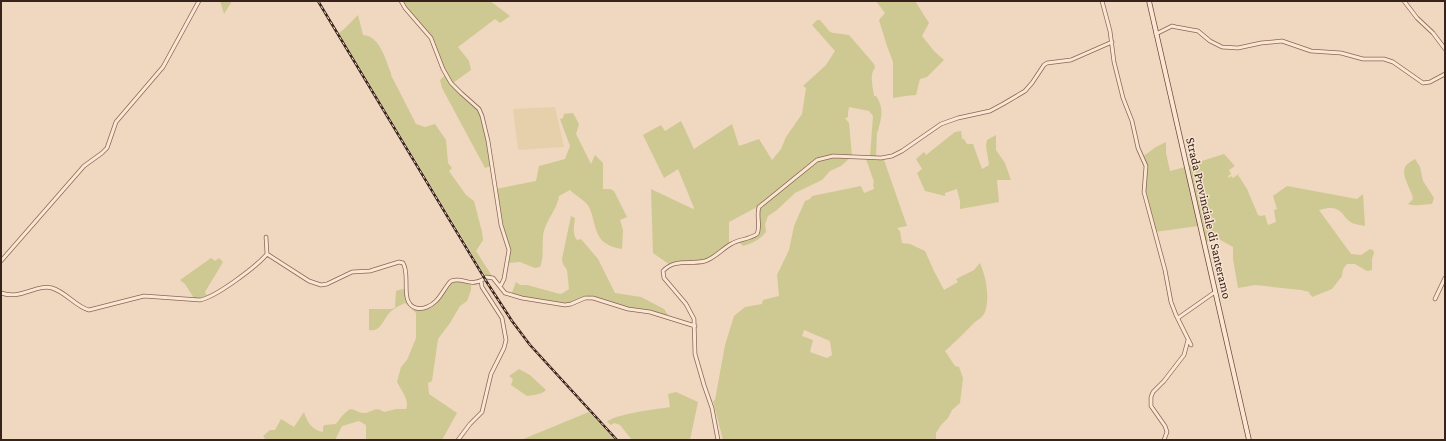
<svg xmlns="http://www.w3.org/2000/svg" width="1446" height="441" font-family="'Crimson Pro',serif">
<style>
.farmland{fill:#e6d0ac}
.green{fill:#cec992;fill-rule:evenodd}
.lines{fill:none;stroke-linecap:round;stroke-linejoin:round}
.minor-casing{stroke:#896756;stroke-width:4.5}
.secondary-casing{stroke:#6b483a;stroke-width:5.5}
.minor{stroke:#fae6d2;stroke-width:3}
.secondary{stroke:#fae6d2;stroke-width:4}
.rail-casing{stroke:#38231c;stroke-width:2.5}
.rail{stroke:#f7e3cf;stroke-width:1;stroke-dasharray:3;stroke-linecap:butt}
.labels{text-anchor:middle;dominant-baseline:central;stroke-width:3;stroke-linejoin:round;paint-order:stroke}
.street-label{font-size:13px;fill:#38231c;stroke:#f7e3cf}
</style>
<rect width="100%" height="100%" fill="#f0d7bf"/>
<path class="farmland" d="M555,107l9,40 -46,3 -5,-41z"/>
<path class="green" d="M220,1h12l-8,13z
M401,1h89l20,15 -10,7 -5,-4 -37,28 11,14 2,9 -18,13 -11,-18 -8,-25z
M876,1h39l14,22 -7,13 12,15 10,9 -17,17 -7,2 -4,16 -11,1 -12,2v-36l-6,-16 -8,-26 6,-7z
M358,15l5,20c17,1 22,24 28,38v2l25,49 9,3 10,-3 11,16 2,23 4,5 -3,3 17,24 8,6 8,31 1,8 -7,11 16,25h-4l-2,1 -147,-244 5,-4z
M817,20h3l10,12 4,1 15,2 25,29 1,4c-6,7 -2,19 -1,28h2c9,14 5,21 2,35l-1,1 -1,25h-6l3,-41 -4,-5 -20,-4 -1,6v4l-3,1 4,5 3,33h-14l-20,3 -54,41 -5,6 -30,16v22l-23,16 -36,5 -17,-12 -2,-64 42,20 1,-1 -16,-39 -14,9 -21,-43 18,-10 4,6 16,-10 13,28 38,-25 7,22 20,-7 13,21 9,-11 5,-12 16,-23 4,-26 -3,-2 23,-21 9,-14 -23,-26z
M445,75l35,36 3,13 8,42 -6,2 -43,-80 -2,-8z
M573,113l6,11 -3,10 15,30 4,-9 8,8v26h7l4,2 13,26 -7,3 3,10 -1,19c-5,-1 -11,-2 -15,-5 -13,-7 -12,-25 -18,-37 -4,-7 -13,-11 -19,-17l-11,6c-2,15 -16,27 -16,42 -1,12 1,18 -3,29l-5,1 -15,-6 -11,1 1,-13 -5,-17 -9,-44 40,-8 3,-15 26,-7 5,-13 -10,-27 3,-1 1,-4z
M961,131l1,8h2l3,5h6l9,25 7,-4 -3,-19 1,-6 9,-5v15l9,13 6,17h-14l2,22 -39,7v-8l-3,-12 -12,4v3l-20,-5 -8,-18 5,-4 -6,-10 8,-7 2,3 29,-23z
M1166,142v11l4,18 15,-4 13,59 -43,6 -10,-37 2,-28 -5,-10 14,-10z
M1224,154l11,12 -6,4 2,4 -3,2 1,2 2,-2 2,2 7,-5 -2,2 9,14 11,26 3,1 4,-1 3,10 8,-3 -2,-12 3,-1 -4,-13 14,-10 70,13 6,-5 2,32c-3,-1 -7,-1 -10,-2 -15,-5 -10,-22 -36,-14l32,44 10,1 9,-6 3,1 1,3 -2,6v11l-5,1 -12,-7h-8l-4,5 -1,7 -10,13 -20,8 -1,-2h-1l-1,-3 -8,-2 -46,-5 -17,3 -5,-29v-12l-16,-9 -11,4 -17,-77z
M842,157l8,1 -9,8 -11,5 -8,9 -27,13 -18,17 -9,6 -3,8 1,8c-7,8 -13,11 -23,14l-4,-4 9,-2 11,-7 1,-26 47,-39 11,-7 12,-3z
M866,159l18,1 23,66 -10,2 3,3 2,12 8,1 15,7 9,20 10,19 14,-8 -2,-3 18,-9 6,-7c6,14 10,34 5,49 -2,6 -9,8 -13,13 -9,9 -18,18 -27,26l10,15 4,1 4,11 -3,25 -8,7 -4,8 -7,7 -5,8v7h-213l-10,-39 2,-1 10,-55 9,-29 11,-9 17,-3 1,-4 16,-4 -2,-21 12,-25 5,-24 11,-25 5,-2 2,-3 49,-10 3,7 10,-4 -1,-5 1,-2zM804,330l26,11 2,14 -5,3 -17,-6 3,-12 -11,-4z
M1415,159l5,8 3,14 11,17 -2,6c-9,0 -15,3 -24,0l5,-5c-1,-9 -12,-22 -8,-32 1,-3 7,-6 10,-8z
M571,216l4,2c-1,8 -3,16 2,22l4,-1 17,20 17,34 26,4 23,12 6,9 -47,-11 -34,-10 -23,8 -55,-10 5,-13 4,3h7l33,9 3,-1 6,-4 -2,-19 -4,-6 -1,-5z
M211,258l4,3 4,-3 4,4 -18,30 2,4 -8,2h-5l-9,-14 -5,-4z
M457,281l14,4v5l-4,11 -7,5 -10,17 -12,16 -6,42 -4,2 1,11 28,19 -15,27h-76v-15l-7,-4 -17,5 -7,14h-69l-3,-4 7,-6h5l6,-11 13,8 10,-15c3,10 8,18 19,20v-5l1,-2 12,-1c4,-6 8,-11 14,-15 4,0 8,3 12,4 10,1 12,-8 22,-1l12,-3h10c4,-8 -5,-19 -9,-27l4,-15 6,-7 9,-22v-25l-11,-10c-7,3 -14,7 -18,13 -5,7 -8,16 -18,14v-21h22l4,-1 1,-17 10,-3 1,15 11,7h6l12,-7 15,-21z
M519,369l11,6 16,15c-5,5 -13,5 -19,6l-16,-11 2,-6 -4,-3z
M676,392l22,10 -8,38h-58l-12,-15 -6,-2 -3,2 -4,-3c7,-8 51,-13 63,-15l-2,-13z
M589,412l26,28h-94z"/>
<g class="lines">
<g class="minor-casing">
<path id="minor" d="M401,1l4,7 26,30 12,31 8,14 10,10 18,16 3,7 6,25 13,84 8,25 -5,29 -3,6h-2
M1102,1l8,30 4,31 9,36 9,23 6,27 8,18 -2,26 21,78 6,32 5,13 15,30
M1404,1l13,17 16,15 12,16
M1156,34l16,-8 4,1 22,4 12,10 12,6 16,1 23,-5 21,-2 29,10 30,2 22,6h21l9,3 30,21 7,-1 15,-8
M266,237l1,17
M1,261l83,-95 18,-13 5,-5 9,-26 47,-55 36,-66
M486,277l7,1 12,15 17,5 43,7 6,-1 14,-6h8l35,11 22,3 45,14
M1,293c21,7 34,-9 51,-5 14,4 24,19 37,22l55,-14 56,4c16,-3 56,-33 67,-46l42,27 12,4 6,-1 25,-12 18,-1 29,-9 4,1c8,12 -4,40 13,45 7,2 15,-2 20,-7 6,-6 9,-14 15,-20 13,-5 17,7 33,-2
M1435,299l10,-21
M1178,318l37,-26
M458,440l12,-16 12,-12 9,-38 13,-26 2,-8 -4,-22 -20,-31 -1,-6
M718,440l-6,-32 -8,-23 -9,-31 -1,-35 -8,-15 -22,-26 -1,-7c12,-13 27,-6 42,-10 10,-3 17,-12 26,-17 8,-5 17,-4 26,-10 4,-8 -1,-18 2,-27l58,-47 16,-4 48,2 11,-2 10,-5 39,-27 17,-6 32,-7 13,-7 22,-13 7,-8 12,-18 3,-2 24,-3 41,-18
M1164,440l3,-8 -2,-6 -14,-20v-9l2,-5 11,-11 20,-26 4,-15"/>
</g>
<g class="secondary-casing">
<path id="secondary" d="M1149,1l100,439"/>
</g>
<use href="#minor" class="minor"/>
<use href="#secondary" class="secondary"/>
<g class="rail-casing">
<path id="rail" d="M318,1l170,283 24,37 18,24 87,95"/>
</g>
<use href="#rail" class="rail"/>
</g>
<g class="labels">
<g class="street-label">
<text transform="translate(1209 218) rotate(77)">Strada Provinciale di Santeramo</text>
</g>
</g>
<rect width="1446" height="441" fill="none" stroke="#38231c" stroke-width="4"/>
</svg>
